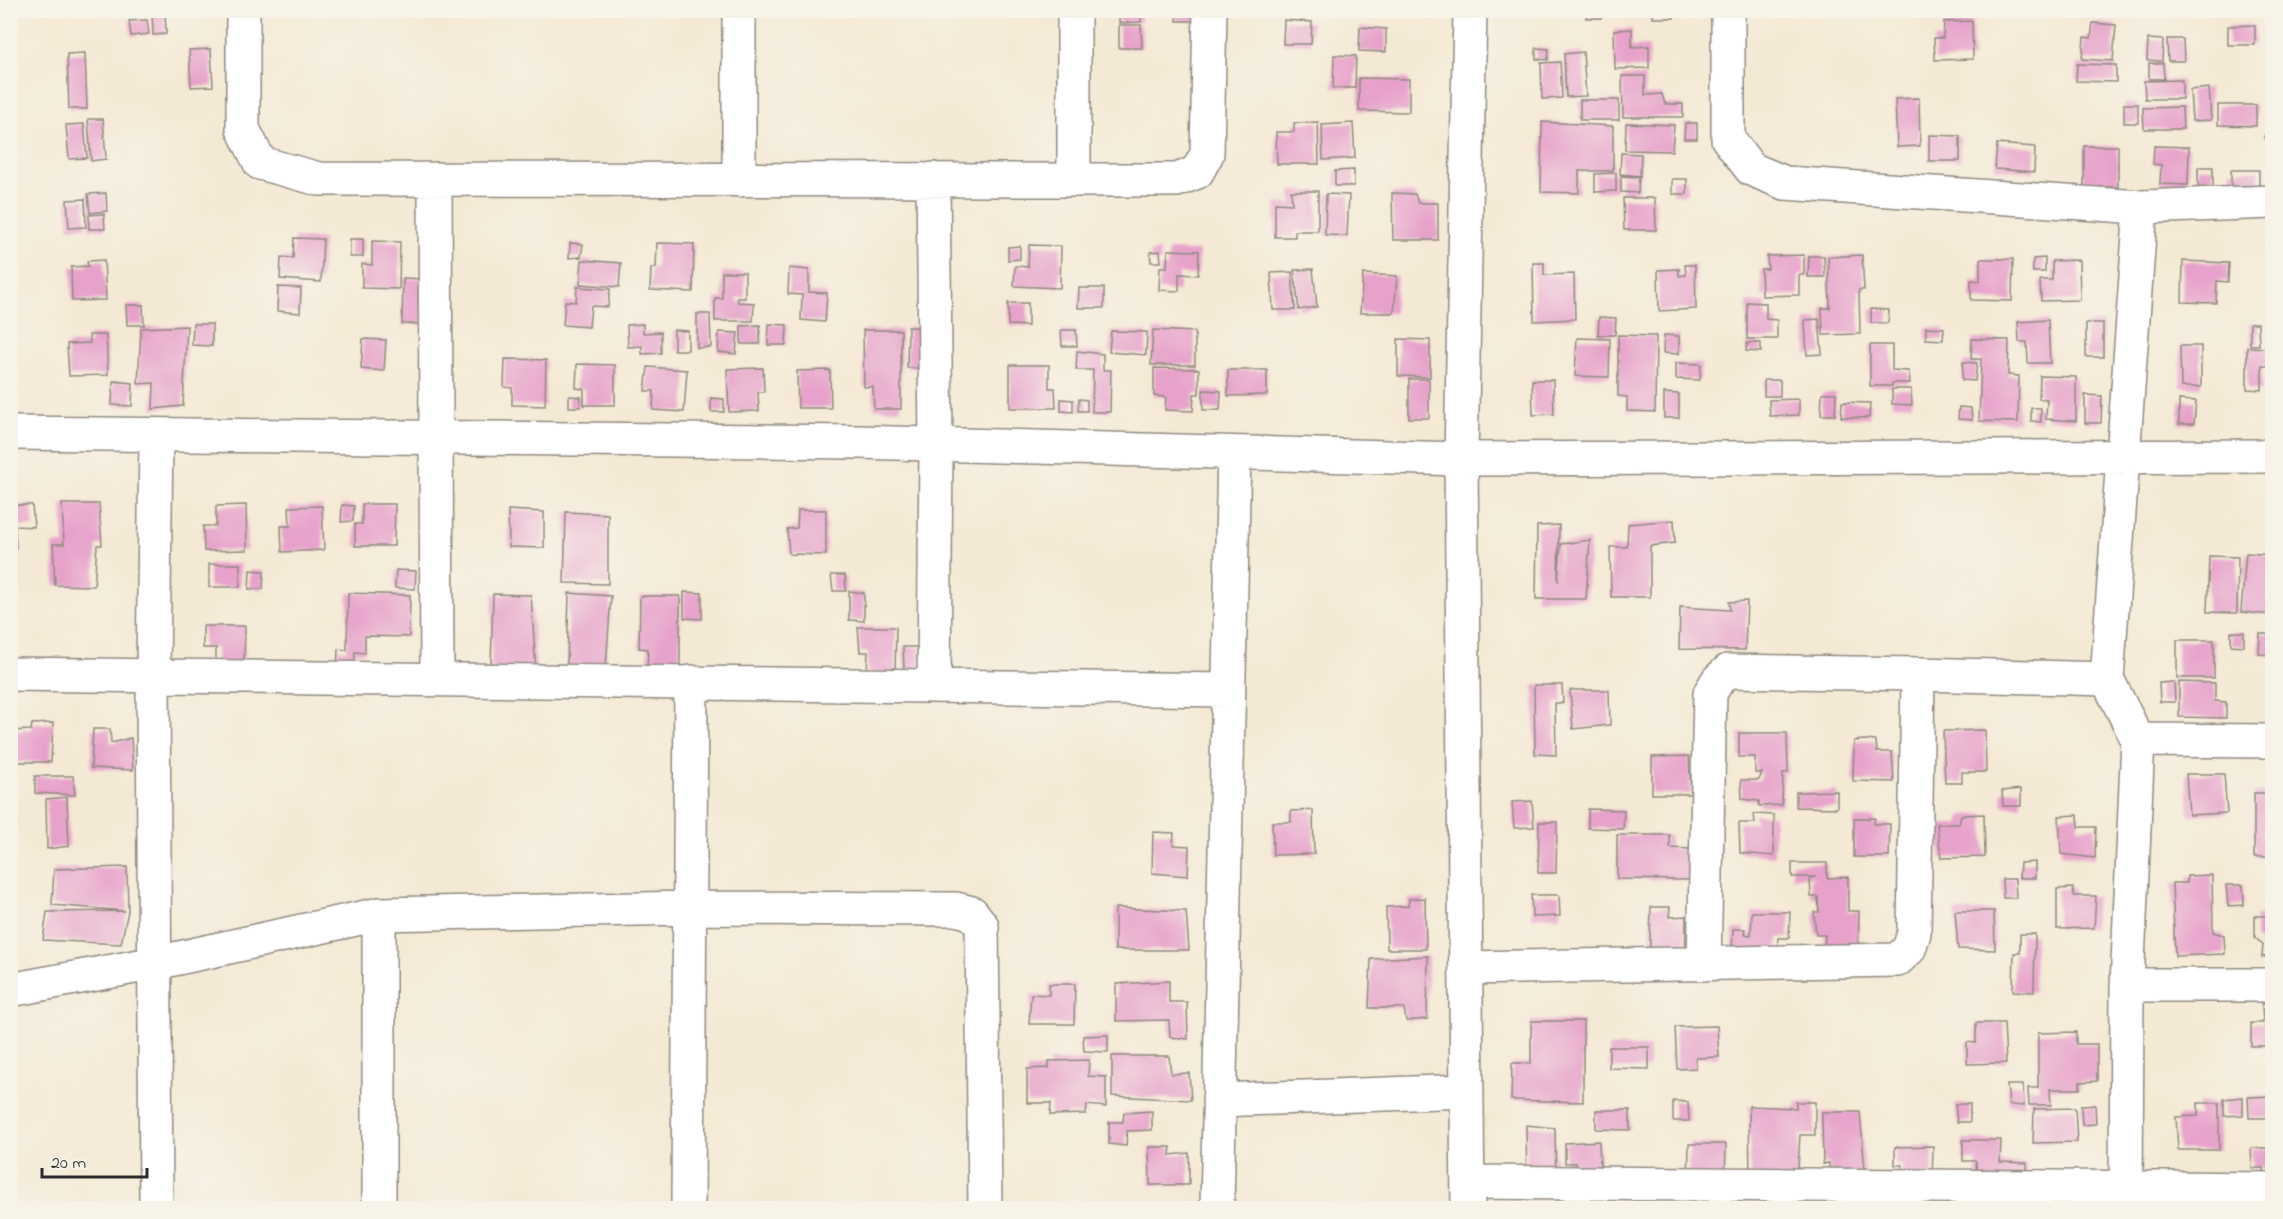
<svg xmlns="http://www.w3.org/2000/svg" width="2283" height="1219" font-family="'Indie Flower',sans-serif">
<style>
.building{fill:#e7a2cb}
.lines{fill:none;stroke-linecap:round;stroke-linejoin:round}
.minor-casing{stroke:#908a80;stroke-width:36}
.minor{stroke:#fff;stroke-width:33}
</style>
<rect width="100%" height="100%" fill="#f7f3e8"/>
<filter id="ink" filterUnits="userSpaceOnUse"><feTurbulence type="fractalNoise" baseFrequency=".0167" numOctaves="2"/><feDisplacementMap in="SourceGraphic" scale="12" xChannelSelector="R" yChannelSelector="G"/><feConvolveMatrix kernelMatrix="1 2 1 2 8 2 1 2 1" color-interpolation-filters="sRGB"/></filter>
<filter id="wash" filterUnits="userSpaceOnUse"><feTurbulence type="fractalNoise" baseFrequency=".008" numOctaves="4" result="noise"/><feDisplacementMap in="SourceGraphic" scale="24" xChannelSelector="R" yChannelSelector="G"/><feGaussianBlur stdDeviation="1.35" result="paint"/><feColorMatrix in="noise" values="0 0 0 0 0 0 0 0 0 0 0 0 0 0 0 0 0 1.4 0 .05"/><feComposite in="paint" operator="in"/></filter>
<g filter="url(#wash)">
<rect width="100%" height="100%" fill="#f4e9d4"/>
<g id="blocks">
<path class="building" d="M1119,10h22v12l-22,1z
M1177,10h23v11h-23z
M1586,10h15v8h-15z
M1653,10h21v8h-21z
M1679,10h20l-1,6 -19,-1z
M165,11l1,23 -13,1 -1,-23z
M147,20l2,14 -18,2 -2,-15z
M1284,20l28,2 -1,22h-28z
M1972,21l1,38 -38,1 -1,-22h9l1,-16z
M2093,23l23,2 -3,36 -31,-2 2,-22 7,1z
M1119,25h22l1,23h-23z
M2255,25v20h-27v-19z
M1360,27l26,2v23l-27,-1z
M1632,29v18l17,-1v22l-34,1 -1,-39z
M2148,39l15,1 -1,21 -15,-1z
M2167,39h16l1,22h-16z
M1536,48l13,1 -1,11 -12,-1z
M211,49l2,37 -22,1 -2,-37z
M1583,52l3,44 -20,1 -2,-43z
M85,53l2,56h-18l-2,-55z
M1334,55l22,1 -1,32h-22z
M1560,62l2,36 -20,1 -1,-36z
M2149,63h14l1,16h-15z
M2077,64l39,1v17l-40,-1z
M1622,76h23v19l17,-1 3,10h18v13h-60z
M1359,78l50,1v33l-50,-1z
M2182,80v19h-37l-1,-18z
M2209,88l2,32 -19,1 -2,-31z
M1919,98l1,48 -23,1 -2,-48z
M1580,100h39v20h-39z
M2124,104h14v19h-14z
M2218,105h38v21l-38,-1z
M2182,107l1,22h-39l-1,-21z
M2268,111h4v28l-7,-1z
M88,119h15l3,40 -15,2z
M1318,122l1,42h-42l-1,-32h18v-9z
M1542,122l71,4v45h-34v22l-38,-1z
M1353,123l2,35 -32,2 -1,-35z
M1626,123l48,2 -2,26 -47,-1z
M1685,123h12v16h-13z
M84,124l3,34 -18,1 -3,-34z
M1929,135l31,1v25h-31z
M1997,144l38,3 -1,25 -39,-3z
M2084,146h34v41h-34z
M2154,146l35,1 -1,38 -28,-1 1,-19 -8,-1z
M1621,153l20,1 -1,22 -20,-2z
M2198,167h15v22h-15z
M1354,170v16h-19v-15z
M2231,170h28v21h-28z
M1616,173v18l-21,1v-18z
M1621,176l18,1 -1,16 -17,-1z
M1672,179h15v15h-15z
M1291,191h27v40h-23v6h-20v-34l17,1z
M106,193l1,18 -17,2 -2,-19z
M1392,193l23,1 3,9h20v37h-45z
M1326,194l23,1 -2,41 -22,-1z
M1623,198h32l1,32h-32z
M85,199l1,28 -17,1 -2,-28z
M104,214l1,15h-16v-14z
M294,238l29,1 -2,43 -41,-3 1,-22 12,1z
M350,239h13v18h-13z
M372,241l28,1 -1,47 -37,-1v-24l10,1z
M570,243l13,1 -2,13 -12,1z
M657,243l37,1 -1,48 -43,-2 1,-22h5z
M1029,245l32,1 -1,42 -46,-2 1,-20 13,1z
M1020,246v13l-12,1v-13z
M1168,250l31,1 -1,24 -19,-1v17l-20,-1 1,-23h7z
M1160,251l1,11h-10l-1,-10z
M1804,255v20h-5v20l-37,1 -1,-27h7l-1,-13z
M1862,255l2,35h-5l1,44 -37,1 -1,-27h8l-2,-51z
M1809,256h15l1,21h-17z
M2045,258v14h-12v-13z
M1980,259h33l-1,42 -41,-1v-20l9,1z
M104,260l2,40 -34,1 -1,-34 17,-1 -1,-5z
M582,260l39,3 -2,24 -39,-3z
M2079,260l1,40 -39,1 -1,-21h12v-19z
M2183,261l46,2 -1,19 -11,-1 -1,22 -34,-1z
M1533,263h11v12l30,-1 1,45 -41,2z
M1685,265h10l1,44 -37,2 -1,-41 21,-1v7l7,-1z
M789,268l20,2v22l18,1 -2,29 -24,-2 1,-25 -14,-1z
M1313,269l4,38 -18,3 -5,-40z
M722,272h23v26h-8l1,4 16,1 -1,18h-38v-23h7z
M1292,272l3,38h-22l-2,-37z
M1363,274l34,2 -3,37h-34z
M403,278l21,1 -1,45h-21z
M278,287l23,1 -1,25 -23,-2z
M577,287l33,2 -2,18 -17,-1 -2,21 -26,-2 2,-24 11,1z
M1079,288h25v20h-26z
M1747,302l19,1v16l11,1v19h-30z
M1008,303h20v23l-20,-1z
M126,305h17l1,20h-17z
M1871,309l18,1 -1,13h-17z
M697,314h13l1,33 -14,1z
M1599,317l17,1 -1,17h-17z
M1819,319l3,35 -15,1 -2,-35z
M2048,320l2,43h-22l-1,-21h-8l-1,-20z
M2086,323h17v34h-17z
M2250,323h8l1,22h-9z
M193,324h19v22l-20,-1z
M643,324v9l18,-1v21l-19,1v-8l-14,1 -1,-22z
M769,324l18,1 -1,20h-18z
M760,325v19h-19v-18z
M187,326l-4,80 -30,3 1,-26 -16,1 3,-56z
M908,327h19l-1,41h-19z
M1926,327l18,1 -1,12 -17,-1z
M674,330l14,1v19h-14z
M863,330h38v79h-27l-1,-22h-9z
M1061,330h15l1,16h-15z
M1153,330l42,2v33h-44z
M1111,331l36,1 -1,23 -37,-3z
M719,332l19,1 -2,21 -18,-2z
M89,335h17l2,40 -39,1 -2,-32 23,-1z
M1618,335l38,1 -1,76 -28,-1v-14l-9,-1z
M1664,335l15,1v18l-16,-1z
M1577,338l33,1 -1,38 -34,-1z
M363,339l23,1 -2,31 -23,-2z
M1398,339l32,1v37l-32,-1z
M1972,339l37,1 -1,35 11,1 -1,46 -39,-1 2,-62h-10z
M1747,343h14v9l-15,-1z
M1870,345h22v25l17,1 1,12h-18v3h-22z
M2180,346h21v41h-20z
M2247,347l20,1 2,18h-7v24l-15,-1z
M1077,351l26,3v16h8l-1,42h-18l1,-42h-17z
M505,359l41,1 -1,46 -33,-1v-17l-8,-1z
M1963,362l14,1 -2,18 -13,-1z
M1676,363l25,1 -1,16 -24,-1z
M577,364l38,1v40h-31v-16l-8,-1z
M1010,365h39v23h6l1,20h-46z
M648,367l39,3 -3,42 -31,-2 1,-19h-9z
M763,368l1,24h-6l1,19 -30,1 -2,-43z
M1154,368l45,1v25h-5l-1,17 -28,-1 1,-13 -12,-1z
M830,370l1,38h-33l-1,-37z
M1228,370h39v25l-39,1z
M2040,376l36,1v44l-30,-2 1,-20h-8z
M1409,379h20v39h-20z
M1532,380h21l1,34 -21,1z
M1764,380h16v16h-16z
M113,381l20,2 -1,23 -20,-1z
M1892,389h19l1,16 -20,-1z
M1203,390l18,1 -1,19h-17z
M1664,393l15,1v24h-15z
M1822,393h14l-1,22h-14z
M2085,395l17,1 -1,27h-16z
M569,396l12,1 -1,10h-11z
M711,398l13,1v13h-13z
M1061,399l12,1v12l-12,-1z
M1079,399l8,1v11h-9z
M1799,399v16l-29,1 -1,-16z
M2179,400l17,1 -2,23h-15z
M1842,402l28,1 -1,15 -28,-1z
M1959,407l12,1 1,12 -14,-1z
M2031,408h10v14l-10,-1z
M62,504h37l3,41h-5l-3,41 -39,-1 -2,-41h11z
M362,504h33l-1,42h-39v-22h7z
M10,505h22l2,22 -19,-1 1,22h-6z
M246,505l1,45 -43,1 -1,-25h13v-20z
M342,505l12,1 -1,15 -12,1z
M322,506l2,44 -42,2 -1,-26h9l-1,-19z
M508,510l36,2v36l-35,-1z
M798,510h28v45l-37,-1 -2,-25 10,-1z
M566,512l42,2v70l-44,-1z
M1674,520l1,23 -25,3v51h-39l-1,-50h17l1,-23z
M1559,525l-1,57 3,-38 29,-4 -4,59h-50l1,-73z
M2246,553l26,2v60l-31,-3z
M2209,556l29,1 -1,56 -30,-1z
M209,564h31v23h-31z
M250,570l14,1 -1,18h-14z
M396,570l20,1 -1,18 -20,-1z
M831,575h14l1,16h-13z
M849,591l15,2v28l-15,-1z
M684,592l18,1v26l-18,-1z
M348,593l62,2 -1,42 -44,-1v17l-10,-1 -1,20h-17l1,-23 9,1z
M569,593l42,3 -5,71 -39,-1z
M493,594l38,1 5,75 -45,-1z
M640,596h40v72l-33,2 1,-21 -9,-1z
M1747,601l-2,49 -66,-1 1,-42 50,3 -1,-8z
M203,626h42l-1,40 -28,-1v-17h-13z
M858,627h38l-1,47 -28,-2 1,-20h-8z
M2231,632h13v14l-13,-1z
M2260,634h12v21l-13,-1z
M2177,640h37v38h-37z
M903,647h17l-1,24 -15,-1z
M2174,682l1,20h-15l-1,-19z
M2179,682l36,1v18l11,1v16l-47,-1z
M1534,685h28l1,18h-8l1,52 -21,-1z
M1570,690h39l1,35 -37,4z
M53,723l-2,39h-36v9l-5,1v-41l21,-1 1,-6z
M93,729h17l1,14 20,-5 2,32 -42,-2z
M1985,730l1,42h-24v11h-17l-2,-52z
M1739,733h48l1,40h-5l-1,32 -23,1v-5l-17,-2 -1,-19h18l3,-7h-7v-16h-16z
M1864,740l12,1 1,11h15l2,30 -41,-1 1,-40z
M1689,756l2,38h-39v-37z
M2186,774h38l3,39 -38,2z
M35,776h38l2,19 -40,-2z
M2021,789v17h-18l-1,-15z
M1837,791v17l-41,-1v-15z
M2254,793h18v64h-18z
M67,797l2,49 -22,3 -1,-50z
M1532,801l2,26 -20,1 -2,-26z
M1588,809l36,1 -1,19 -35,-1z
M1313,810l1,44 -41,1 -1,-33h19v-11z
M1754,814l20,1v41l-34,-3 -1,-30h16z
M1984,814l1,43 -44,1 -4,-34h22l2,-9z
M2078,815l1,12h17l-1,31 -34,-4 -2,-38z
M1854,818h21l-1,6h16l-1,33h-35z
M1539,822h18l-1,51h-18z
M1153,832l21,1 -1,12 16,1 -1,30 -36,-3z
M1617,835h53v13l21,1 -1,31 -73,-1z
M2035,862v16h-16l1,-15z
M1792,863h35v15l21,-1v34h11l-1,41 -34,-2 1,-15h-9l-2,-23h5l-1,-15h-7l-1,-19 6,-1h-24z
M127,867l1,44 -7,33 -78,-4 4,-28 78,-1 -73,-6 2,-36z
M2212,875l1,57 11,3 1,19 -50,2 -3,-73h15v-7z
M2002,879h13l1,19h-13z
M2226,885h17l1,20 -16,1z
M2073,888l1,8h22l-2,32 -37,1v-40z
M1531,895h28l1,21 -28,1z
M1425,898l1,51h-39l-1,-42 22,-1 1,-7z
M1651,907h19l-1,10 17,-1 -1,55h-36z
M1115,908l71,3 3,39h-74z
M1955,911h39l1,39 -37,-1z
M1752,912h38l-1,26h-11l-1,16 -45,-1 1,-24h12l-1,5 7,1z
M2255,916h17v40l-10,1 1,-13 -8,-6z
M2020,934h15l-1,58 -21,-1 1,-38h6z
M1428,956l-1,63 -21,2 -2,-13h-35l2,-49z
M1169,981v21h18l1,37 -18,-2 -1,-17 -53,1v-37z
M1049,984h26l-1,40h-45l2,-30 18,1z
M2262,1004h10v42h-21v-23h12z
M1531,1021h52v81l-72,-2 1,-37h19z
M1976,1023h28l2,40 -39,1v-22l9,1z
M1717,1026l2,31 -23,1v10l-19,1 -2,-42z
M2076,1032v12h21v37l-17,1v7h-30l1,16h-22l-1,-17h10v-55z
M1108,1035v17l-24,-1 -1,-15z
M1609,1047h40v22l-40,-1z
M1112,1056h57l2,18 18,-1 2,27 -79,-4z
M1089,1060l-1,16 18,1v30l-19,-2 -1,9 -36,1 1,-12h-24v-34l22,-1v-7z
M2007,1085h16l1,21 -15,-1z
M2272,1096v22h-23l-1,-21z
M2243,1097v18l-19,1v-17z
M1673,1101l15,1 1,19h-16z
M1796,1102h19v33h-15l-3,48 -47,-1 -1,-76 47,2z
M2198,1103h21v47h-41l-2,-33 22,-1z
M1955,1104h15v18h-13z
M2095,1105l1,19 -14,1 -1,-19z
M2075,1108l2,34 -44,1 1,-34z
M1596,1110h34v20l-34,-1z
M1152,1111v19l-25,1 -1,15 -17,-2v-22h14l1,-9z
M1822,1112h38l6,71h-36l-1,-20 -6,1z
M1526,1125l29,3 1,60h-29z
M1963,1140h38l-1,22 27,1 1,21 -51,-1 -1,-22h-13z
M1599,1141l2,47h-22l-3,-25h-11v-20z
M1689,1144h37l-1,41 -37,-1z
M1933,1146l-1,37h-30v-18h-7v-18z
M1149,1147h22l-1,8 19,-2v32h-39z
M2251,1148h21v38h-7l-1,-18h-12z"/>
</g>
</g>
<g filter="url(#ink)">
<use href="#blocks" fill-opacity="0" stroke="#908a80" stroke-width="1.5"/>
<g class="lines">
<g class="minor-casing">
<path id="minor" d="M243,10v119l17,34 59,16 755,1h103l20,-8 10,-18 3,-144
M1074,10v170
M1728,10v129l23,30 34,14 356,24 131,-5
M435,179l2,501
M933,179l3,266 -2,241
M739,180v-170
M10,433l849,9 602,17 811,-3
M156,435l-3,241 3,532
M10,674l1218,16
M2138,740l134,1
M379,914v294
M1704,964l6,-271 8,-13 10,-9 190,3 189,5
M1466,968l431,-8 12,-11 5,-16 4,-259
M2127,985h145
M10,990l146,-27 223,-49 310,-6 267,1 16,4 10,13 3,282
M1219,1100l248,-9
M1468,1182l804,7
M688,1208l3,-526
M1217,1208l17,-755
M1468,1208l-7,-749 9,-449
M2126,1208l1,-223 11,-245 -31,-61 34,-472"/>
</g>
<use href="#minor" class="minor"/>
</g>
</g>
<rect width="2283" height="1219" fill="none" stroke="#f7f3e8" stroke-width="36"/>
<path d="M42 1168v9h105v-9" fill="none" stroke="#2b2b2b" stroke-width="3"/>
<text x="51" y="1168" font-size="18" fill="#2b2b2b" stroke="#f7f3e8" stroke-width="4.5" paint-order="stroke">20 m</text>
</svg>
